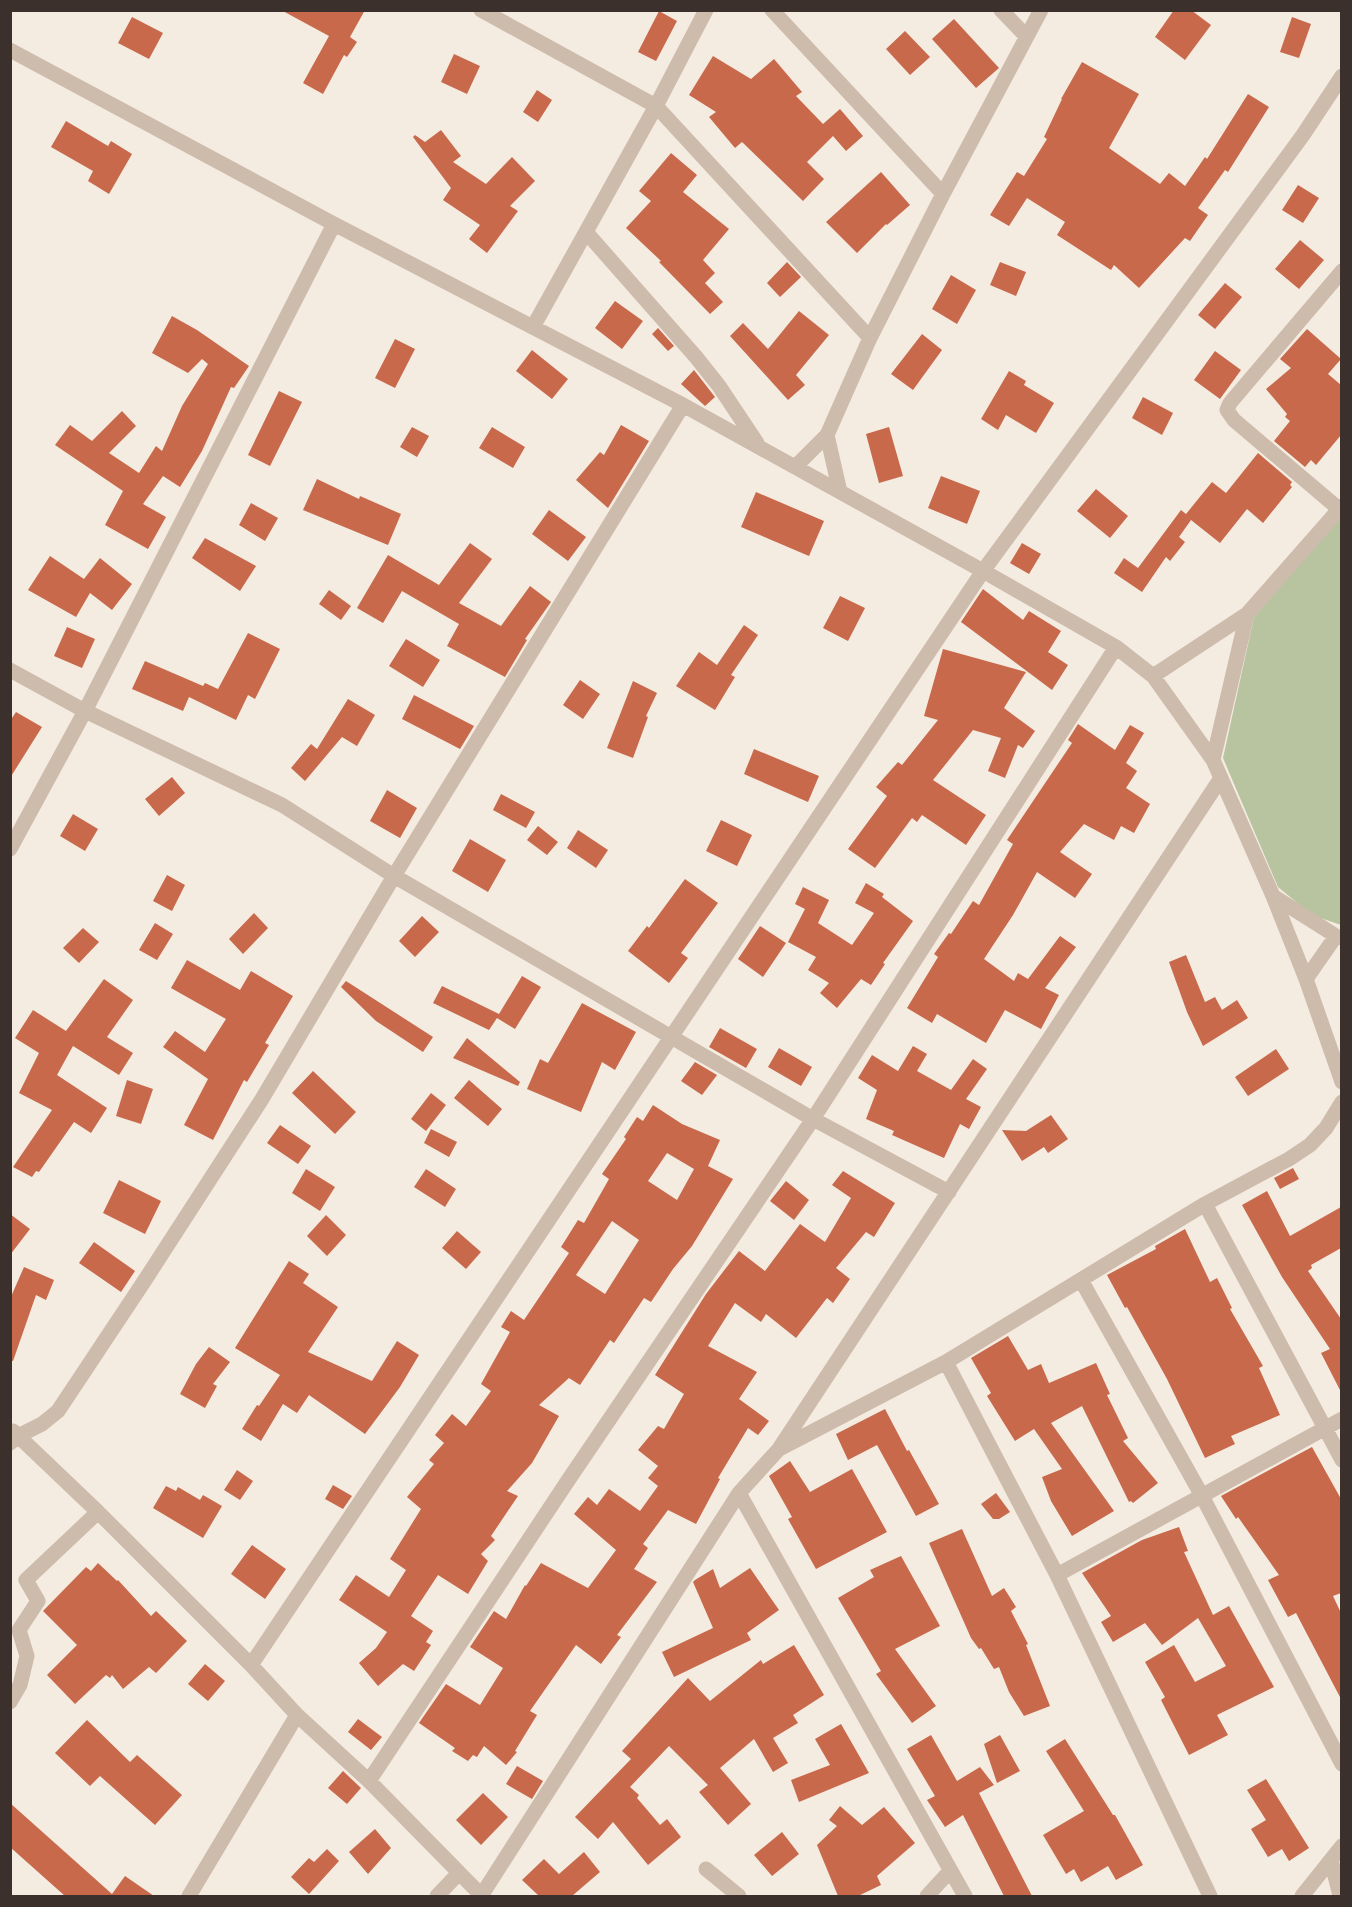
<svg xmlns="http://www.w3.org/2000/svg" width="1352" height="1907" font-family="'Nunito Sans',sans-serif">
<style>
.green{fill:#b8c4a0}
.building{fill:#c8694b;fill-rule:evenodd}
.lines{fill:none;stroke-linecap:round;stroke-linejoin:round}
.minor{stroke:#cdbbac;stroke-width:15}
</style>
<rect width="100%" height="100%" fill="#f4ebe1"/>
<path class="green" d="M1341,516v409l-29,-10 -34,-28 -55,-129 31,-141z"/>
<path class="building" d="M281,10h84l-15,27 7,5 -10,15 -3,-2 -21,39 -20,-11 26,-47z
M1174,10h17l20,15 -26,35 -30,-23z
M659,11l18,10 -21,40 -18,-9z
M132,17l31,16 -14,26 -31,-16z
M1292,17l19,7 -12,34 -19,-6z
M954,19l45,49 -23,20 -44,-49z
M905,31l25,26 -20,18 -24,-26z
M454,54l26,12 -13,28 -26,-12z
M713,56l38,23 23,-20 28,33 -6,4 27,28 17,-15 23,27 -17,15 -13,-15 -26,26 17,17 -21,22 -61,-59 -7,6 -26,-31 7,-5 -27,-17z
M1082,62l57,32 -30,54 51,36 9,-11 16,13 20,-29 2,2 41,-65 21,13 -41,65 -3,-2 -27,38 10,7 -18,26 -5,-3 -46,50 -25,-23 -3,5 -54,-35 8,-13 -38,-24 -18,28 -19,-11 27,-43 7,4 23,-37 -3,-2 18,-38h-1z
M537,90l15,10 -14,22 -15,-10z
M66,121l42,25 3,-5 21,13 -23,40 -21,-13 5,-10 -42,-24z
M441,130l20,26 -8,6 33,22 26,-27 23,24 -25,25 8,5 -31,42 -18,-14 11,-14 -37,-25 8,-12 -38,-51 2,-2 10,7z
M671,153l26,22 -14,17 46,37 -26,31 12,13 -10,10 18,19 -13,12 -51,-52 2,-1 -35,-33 25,-27 -12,-10z
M881,172l29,33 -23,20 -1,-1 -29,29 -31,-31z
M1298,185l21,13 -16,25 -21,-13z
M1300,240l24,20 -25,29 -24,-20z
M787,262l14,15 -21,20 -13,-14z
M1000,262l26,10 -10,24 -26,-11z
M951,275l25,15 -19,34 -25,-15z
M1225,283l17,14 -27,32 -17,-14z
M615,301l28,20 -21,28 -27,-21z
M799,311l30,24 -33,40 9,10 -17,15 -58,-64 13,-13 25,26z
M172,316l25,14 52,36 -15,22 -3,-1 -29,64 -22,36 -17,-11 -20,28 23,13 -18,32 -43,-24 18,-34 -68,-46 15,-20 22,16 30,-30 14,15 -27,27 30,20 17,-27 6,5 20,-45 26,-42 -6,-5 -14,14 -36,-20z
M658,328l16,18 -6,5 -16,-17z
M1307,329l34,30 -13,15 13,11v50l-25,30 -5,-5 -6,7 -31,-26 16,-20 -5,-4 2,-3 -21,-25 25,-21 -11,-9z
M922,334l20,16 -29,40 -22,-16z
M395,339l20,10 -20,39 -20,-10z
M532,350l36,29 -16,20 -36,-28z
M1215,351l26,19 -21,29 -26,-19z
M694,370l21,27 -10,9 -24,-22z
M1009,371l17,10 -2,4 30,18 -18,30 -30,-18 -8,15 -17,-11z
M279,391l23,11 -32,64 -22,-11z
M1143,397l30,16 -11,22 -30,-17z
M621,425l28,16 -41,67 -32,-28 24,-28 4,3z
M412,427l17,9 -12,21 -17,-10z
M492,427l33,20 -12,21 -34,-20z
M889,427l14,49 -24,7 -13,-49z
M1258,453l34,29 -2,3 2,2 -29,36 -16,-14 -27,34 -29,-23 -12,17 6,5 -15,19 -4,-4 -24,35 -28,-19 10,-15 14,10 43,-58 5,4 26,-32 14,11z
M941,476l39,15 -13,33 -39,-16z
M317,479l42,20 1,-3 41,18 -13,31 -85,-35z
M1096,489l32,27 -18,22 -33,-27z
M756,492l68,29 -15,35 -68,-29z
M251,503l27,15 -13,23 -26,-16z
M549,510l37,27 -18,24 -36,-27z
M205,538l51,28 -16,25 -48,-33z
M470,543l22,16 -33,44 42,23 29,-40 21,16 -26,37 2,1 -22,37 -58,-31 12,-22 -57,-33 -19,32 -26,-15 31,-53 51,30z
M1022,543l19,11 -12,20 -19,-11z
M50,556l34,23 16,-21 32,26 -20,26 -22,-17 -14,24 -48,-27z
M983,589l40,31 6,-9 32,20 -13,21 20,13 -16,25 -91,-68z
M329,590l22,16 -10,14 -22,-16z
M840,596l25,12 -17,33 -25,-13z
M744,625l14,10 -27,40 4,2 -20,33 -39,-24 23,-34 18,13z
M67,627l28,12 -13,29 -28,-12z
M248,633l32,16 -25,50 -7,-4 -12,25 -47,-23 -6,14 -51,-22 13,-28 58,25 2,-3 13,6z
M406,639l34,21 -17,27 -34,-21z
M943,649l83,23 -22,36 31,23 -12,17 -5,-3 -13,33 -17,-7 13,-33 -28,-8 -40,50 53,35 -20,30 -44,-30 -5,7 -5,-4 -37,50 -27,-19 39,-53 -11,-9 22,-25 4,3 36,-45 -14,-4z
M580,680l20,14 -17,25 -20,-14z
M633,681l24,12 -11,23 2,1 -15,41 -26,-10z
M414,695l60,31 -14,23 -58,-30z
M348,699l27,16 -18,31 -15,-9 -37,44 -14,-13 20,-24 6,5z
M16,712l26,15 -32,51v-57z
M1078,724l37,26 15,-25 14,8 -18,30 11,8 -11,17 24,16 -16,29 -13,-7 -7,14 -30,-16 -24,28 32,22 -17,24 -38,-26 -24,43 -29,44 30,22 4,-8 10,6 32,-43 16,11 -31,41 14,7 -18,34 -36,-19 -19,33 -49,-29 -5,9 -25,-15 31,-51 -4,-3 15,-21 2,1 22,-33 6,4 34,-61 -6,-4 65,-97 -4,-3z
M754,749l65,27 -11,26 -64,-28z
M172,777l13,16 -26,23 -14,-17z
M387,790l30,18 -17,30 -30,-17z
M501,794l34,18 -9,16 -33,-18z
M73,814l25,15 -13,22 -25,-15z
M721,820l31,15 -15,31 -31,-15z
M538,826l20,16 -11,13 -20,-15z
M578,830l30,20 -12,18 -29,-20z
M470,839l36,21 -18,32 -36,-21z
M167,875l18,10 -13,26 -19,-10z
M685,879l33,24 -37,50 7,5 -19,25 -41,-32 19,-25 2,2z
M866,883l18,11 -2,3 31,24 -30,42 2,1 -14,21 -10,-6 -24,29 -17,-15 9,-10 -21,-13 8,-13 -28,-15 17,-33 -10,-5 8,-17 26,13 -11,23 34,22 22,-32 -19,-10z
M254,913l14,15 -25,26 -14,-15z
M422,916l17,16 -24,25 -16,-16z
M155,923l18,11 -16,26 -18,-10z
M760,926l26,17 -23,34 -25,-18z
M83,928l16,14 -20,21 -16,-15z
M1186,955l19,47 10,-5 7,13 15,-10 11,18 -45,28 -16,-34 -18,-50z
M187,960l53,30 11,-19 42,25 -28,47 4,2 -22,37 -3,-2 -31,60 -29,-15 24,-46 -45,-32 12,-16 30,21 21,-33 -55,-31z
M522,976l19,11 -26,42 -18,-11 -8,12 -56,-27 9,-17 57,28z
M104,979l29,21 -26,37 26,16 -14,22 -46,-29 -16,29 50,33 -16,25 -17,-11 -35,50 -3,-1 -4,6 -19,-10 39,-57 -33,-17 20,-40 -24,-15 18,-28 33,21z
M346,981l87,56 -10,15 -47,-31 -35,-34z
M582,1003l54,29 -21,38 -13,-8 -21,50 -54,-23 13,-30 8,4z
M720,1028l37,21 -11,19 -37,-21z
M467,1038l53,44 -2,4 -65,-28z
M913,1046l14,8 -10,17 34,19 22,-31 14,10 -21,30 15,8 -12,22 -9,-5 -16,34 -52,-23 2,-4 -28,-12 11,-29 -19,-12 14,-23 26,16z
M779,1048l33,19 -11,19 -33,-19z
M1276,1049l13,20 -41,27 -13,-19z
M695,1062l22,13 -15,20 -21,-14z
M313,1071l43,41 -21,22 -43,-41z
M127,1080l26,9 -12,35 -25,-8z
M469,1080l33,29 -14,17 -34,-28z
M431,1093l15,12 -20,26 -15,-12z
M653,1105l29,19 38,16 -12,26 25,13 -41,67 -19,23 -22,33 -7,-4 -30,45 -4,-3 -30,45 -11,-7 -30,27 20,11 -27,47 -25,28 11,5 -27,40 4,4 -14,14 7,7 -20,33 -30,-19 -27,41 22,15 -7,11 5,3 -17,26 -11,-7 -25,22 -19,-23 17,-15 11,-16 -48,-32 17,-25 33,22 17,-27 -16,-11 31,-50 -14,-12 27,-33 -5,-4 15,-17 -9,-8 17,-21 14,12 25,-35 -10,-7 29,-52 -9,-5 10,-16 13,9 45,-67 -8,-6 17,-27 6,3 25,-44 -7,-5 24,-35 -2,-2 13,-20 6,4zM667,1153l27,16 -17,31 -29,-19zM612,1221l27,19 -34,54 -29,-19z
M1051,1115l17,24 -20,14 -4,-6 -22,14 -20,-31 24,1z
M280,1125l31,21 -13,18 -31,-21z
M431,1129l26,13 -8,15 -25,-14z
M1293,1168l6,11 -19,10 -6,-11z
M306,1169l29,18 -15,24 -28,-18z
M426,1169l30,20 -11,18 -31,-20z
M843,1171l52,32 -21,34 -8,-5 -30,36 14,11 -17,24 -6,-5 -31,40 -30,-24 -5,8 -26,-19 -27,43 49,26 -18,27 30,22 -11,14 -10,-7 -30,50 2,1 -24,45 -28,-14 -25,34 5,4 -14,21 23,13 -40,53 4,2 -20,27 -25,-19 -46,66 7,4 -22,36 2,1 -11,13 -22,-19 -7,11 -4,-2 -5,6 -16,-10 3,-3 -36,-25 27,-39 34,21 23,-37 -33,-21 24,-36 12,8 19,-34 1,1 15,-23 47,25 28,-38 -42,-36 14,-17 9,8 12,-16 31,22 18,-25 -10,-8 10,-12 -20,-16 20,-24 6,3 20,-35 -29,-19 51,-81 33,-43 26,20 35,-47 25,18 26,-44 -19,-13z
M119,1180l42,21 -16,33 -42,-21z
M786,1181l23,19 -15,20 -24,-19z
M1267,1191l23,45 51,-29v41l-30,17 1,3 -4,3 33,48v73l-20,-39 9,-4 -48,-72 -40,-72z
M10,1214l20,15 -20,26z
M326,1215l20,20 -19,21 -20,-20z
M1185,1229l25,53 7,-4 15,30 -2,1 33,57 -4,2 21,47 -49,21 4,8 -30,14 -38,-79 -40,-72 -2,1 -18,-33 49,-26 -1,-3z
M457,1231l24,21 -15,17 -24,-21z
M94,1242l41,29 -14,21 -42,-29z
M289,1261l20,13 -6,9 35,24 -30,45 64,29 25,-40 22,14 -19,32 -35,47 -56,-39 -12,18 -14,-9 -22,37 -19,-12 15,-24 2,1 21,-31 -45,-27z
M24,1267l30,13 -8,20 -10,-5 -23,66 -3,-1v-61z
M1008,1336l20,34 13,-6 8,19 47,-20 14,31 -3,1 21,43 -5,3 35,42 -25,20 -2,-2 -2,1 -47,-96 -31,17 63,88 -42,25 -21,-35 -9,-24 20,-8 -28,-40 -19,12 -28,-45 4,-3 -20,-35z
M209,1347l21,15 -17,22 4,2 -12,22 -25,-14 16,-30z
M885,1409l22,42 2,-1 30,54 -23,12 -39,-71 -29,15 -12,-26z
M1312,1447l29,52v94l-8,3 8,17v86l-45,-86 -8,4 -20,-37 11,-5 -41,-58 -2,2 -15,-23z
M790,1461l20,31 42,-23 35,63 -71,37 -28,-50 4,-2 -23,-41z
M237,1470l16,11 -13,19 -16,-10z
M333,1485l19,11 -9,13 -18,-10z
M166,1486l10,5 2,-4 22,13 3,-5 19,11 -19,32 -50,-30z
M996,1493l14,19 -11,7h-6l-12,-15z
M1179,1527l9,24 -4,1 29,63 16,-9 45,81 -57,28 11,20 -39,20 -28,-55 4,-3 -20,-35 29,-17 21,37 31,-16 -28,-48 -36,27 -17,-22 -32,19 -12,-20 10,-6 -29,-43 60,-33z
M962,1529l30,67 12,-8 12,19 -5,4 17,33 -2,1 24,61 -26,10 -15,-24 -10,-25 -5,2 -13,-21 -2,1 -8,-11 -42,-95z
M252,1545l34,24 -21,30 -34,-25z
M901,1556l39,70 -45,23 41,57 -24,17 -36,-49 5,-3 -43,-73 36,-21 -4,-7z
M98,1563l19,18 1,-1 33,36 5,-5 31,30 -31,32 -7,-6 -26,22 -11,-14 -2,3 -4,-3 -31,29 -28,-29 30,-30 -34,-34 43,-44 5,4z
M750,1568l29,42 -32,23 4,7 -77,37 -12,-25 51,-24 -20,-46 2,-2 18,-11 7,19z
M794,1645l30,50 -31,20 5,8 -25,15 15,25 -15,9 -19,-33 -34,29 31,36 -23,21 -29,-33 9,-7 -39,-39 -39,41 9,8 -2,3 23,27 7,-6 14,18 -33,28 -35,-43 -15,17 -23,-22 56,-58 -9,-8 66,-73 22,23 51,-41 2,4z
M205,1664l20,17 -17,20 -20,-17z
M358,1719l24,18 -11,13 -23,-18z
M87,1720l43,42 7,-7 45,40 -27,30 -55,-49 -10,10 -35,-33z
M841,1724l28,49 -70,29 -8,-22 39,-15 -15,-26z
M931,1735l26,46 23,-14 14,18 -15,8 53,103h-28l-41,-81 -18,12 -18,-27 8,-4 -28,-47z
M1000,1735l20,36 -23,12 -13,-39z
M1065,1739l48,76h2l28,50 -27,15 -8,-14 -27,16 -7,-13 -8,5 -23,-39 41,-24 -38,-60z
M517,1766l26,15 -11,18 -26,-15z
M343,1771l18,17 -14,16 -19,-16z
M1266,1779l43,69 -20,13 -7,-12 -14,8 -17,-28 15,-9 -19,-30z
M483,1793l25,24 -27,28 -25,-25z
M10,1803l102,91 13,-18 29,20h-89l-55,-49z
M840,1806l22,19 22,-18 31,36 -38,33 4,9 -23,11h-20l-21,-51 20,-19 -8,-6z
M375,1829l16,19 -23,26 -19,-22z
M782,1832l17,22 -27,22 -18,-21z
M327,1849l12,12 -30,33 -18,-17 18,-19 5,4z
M584,1852l16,20 -28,24h-33l-17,-16 22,-21 15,15z"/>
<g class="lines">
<path class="minor" d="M481,10l175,96 214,232
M772,10l171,184
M1001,10l25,26
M10,50l324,174 349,181 300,166 133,76 37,29 60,84 60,136 33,83 36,103
M586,232l110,125 23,29 38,57
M533,327l123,-221 50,-96
M827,435l13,57
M795,467l32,-32 43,-97 73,-144 98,-184
M1339,509l-105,-89 -7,-10 3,-7 112,-132
M10,670l75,41 197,94 112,71 279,162 140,81 136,73
M1153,676l94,-62 95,-108
M1213,760l34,-146
M10,849l75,-138 249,-487
M1273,896l63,40 6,2
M1306,979l30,-43
M1205,1204l137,256
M1081,1280l120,214 141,270
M946,1362l111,213 153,321
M13,1431l85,81 153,153 46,50 72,66 113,115
M10,1443l8,-7 24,-12 16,-13 87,-131 117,-181 132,-223 289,-471
M781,1448l165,-86 259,-158 84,-45 21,-14 16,-17 16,-26
M739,1493l226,403
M1057,1575l285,-156
M251,1665l732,-1094 320,-436 39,-59
M10,1702l10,-17 7,-29 -8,-26 19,-29 -12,-21 72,-68
M369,1781l198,-299 246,-363 303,-472
M1331,1860l9,36
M706,1869l33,27
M189,1896l108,-181
M437,1896l22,-23
M481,1896l258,-403 40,-44 442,-671
M927,1896l23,-25
M1302,1896l40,-50"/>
</g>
<rect width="1352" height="1907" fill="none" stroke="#3b302b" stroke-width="24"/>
</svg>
